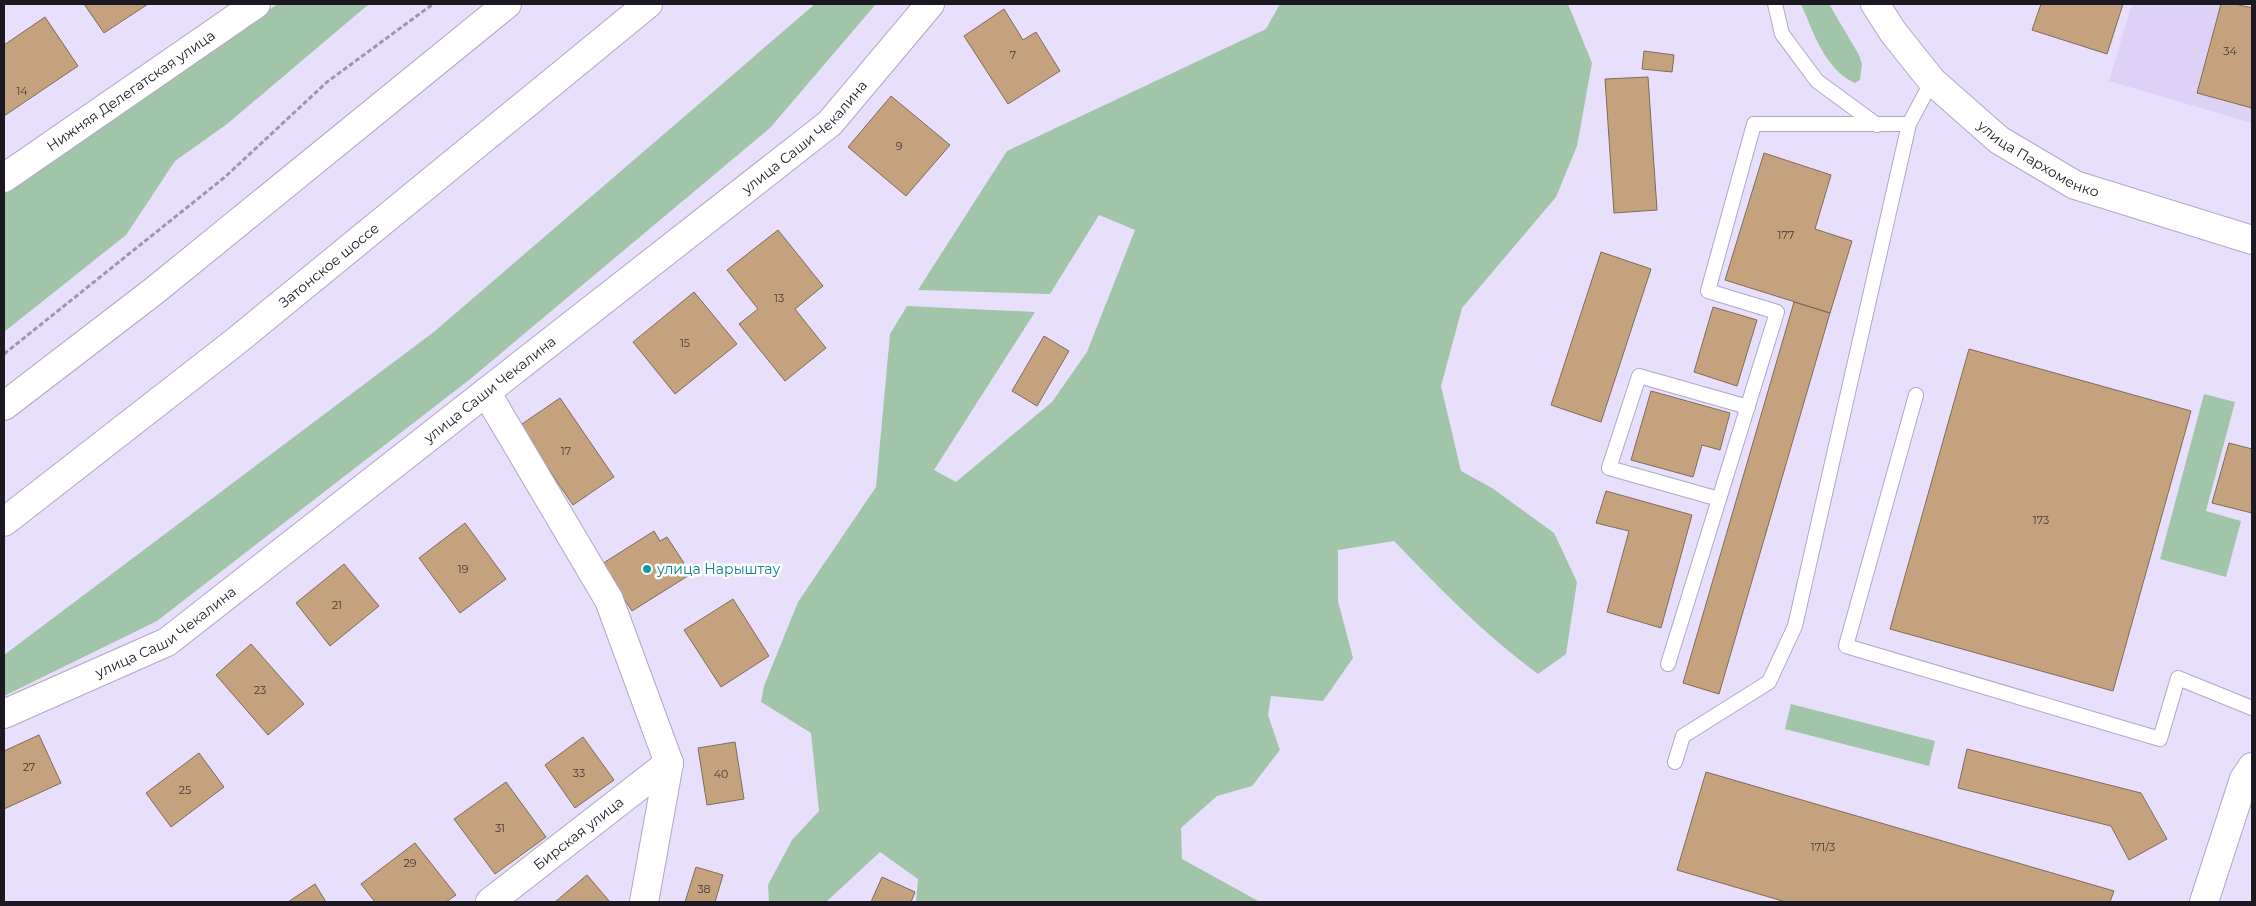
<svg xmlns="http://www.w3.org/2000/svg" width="2256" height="906" font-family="Montserrat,sans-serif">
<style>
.built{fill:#ddd2f6}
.green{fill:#a0c5a9}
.building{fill:#c4a27d;stroke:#806c56}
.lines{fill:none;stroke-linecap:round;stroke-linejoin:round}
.service-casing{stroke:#b1a8c4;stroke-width:16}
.minor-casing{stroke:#b1a8c4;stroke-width:30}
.secondary-casing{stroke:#b1a8c4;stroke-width:30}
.primary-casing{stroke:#b1a8c4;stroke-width:30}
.path{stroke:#9e97ae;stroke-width:3;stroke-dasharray:5 2.5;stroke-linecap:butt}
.service{stroke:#fff;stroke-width:14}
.minor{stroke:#fff;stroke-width:28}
.secondary{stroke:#fff;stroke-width:28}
.primary{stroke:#fff;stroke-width:28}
.culture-dot{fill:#0f9aa8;stroke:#fff;stroke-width:2}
.labels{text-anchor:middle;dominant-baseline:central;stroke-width:5;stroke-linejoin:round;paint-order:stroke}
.number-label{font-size:11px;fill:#453a39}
.street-label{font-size:14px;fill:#1b1822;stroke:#fff}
.culture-label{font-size:14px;fill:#0d838f;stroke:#fff;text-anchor:start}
</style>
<rect width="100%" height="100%" fill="#e8dffd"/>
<path class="built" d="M2132,4h120v119l-143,-42z"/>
<path class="green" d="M278,4h91l-142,120 -52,37 -49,74 -122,97v-144z
M815,4h61l-106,124 -301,252 -312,241 -153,75v-41l431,-324z
M1280,4h288l24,59 -15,83 -21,51 -94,111 -21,78 20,85 31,17 62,45 23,49 -11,72 -28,20c-53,-39 -98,-85 -144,-133l-56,9v51l15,57 -30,43 -52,-5 -3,19 12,35 -28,36 -35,10 -36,32 1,31 78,43h-344l2,-23 -38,-27 -54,50h-57l-1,-17 24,-45 27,-29 -8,-78 -50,-31 3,-16 34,-84 78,-115 14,-153 17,-28 128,6 -101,158 22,12 96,-80 35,-50 48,-122 -36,-15 -49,79 -132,-4 89,-139 259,-122z
M1801,4h28l30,51 3,9 -2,16 -5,3c-30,-13 -42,-52 -54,-79z
M2204,394l31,8 -29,109 35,10 -15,56 -66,-18z
M1791,704l144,37 -6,25 -144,-37z"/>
<path class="building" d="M84,4h64l-44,29z
M2041,4h82l-16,50 -75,-24z
M2221,4h14l17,4v100l-55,-15z
M1004,9l19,31 13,-8 24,39 -52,33 -44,-68z
M45,17l33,49 -74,50v-71z
M1644,51l30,4 -2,17 -30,-3z
M1648,77l9,133 -43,3 -9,-134z
M891,96l59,49 -44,51 -58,-49z
M1764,153l67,22 -16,54 37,12 -22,72 -105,-33z
M778,230l45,56 -28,23 31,39 -41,33 -46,-57 19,-15 -31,-39z
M1601,252l50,17 -50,153 -50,-17z
M694,292l43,52 -62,50 -42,-52z
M1794,302l36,11 -111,381 -36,-11z
M1713,307l44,13 -20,66 -43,-14z
M1044,336l25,15 -32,55 -25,-15z
M1969,349l222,62 -78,280 -223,-62z
M1651,391l79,22 -10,37 -18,-5 -9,32 -62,-17z
M560,398l54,79 -41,28 -54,-79z
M2229,443l23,6v64l-40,-10z
M1606,491l86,24 -31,113 -54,-16 22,-81 -33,-8z
M465,523l41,56 -46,34 -41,-55z
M654,531l6,10 7,-4 24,37 -59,37 -30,-47z
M344,564l35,42 -49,40 -34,-43z
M733,599l36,57 -48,31 -37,-57z
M251,644l53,60 -36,31 -52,-60z
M39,735l22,48 -57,26v-58z
M583,737l31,43 -39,28 -30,-43z
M735,742l9,57 -37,6 -9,-57z
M1967,749l174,44 26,46 -38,21 -18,-34 -153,-38z
M199,753l25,34 -53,40 -25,-34z
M1706,772l408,119 -4,11h-324l-109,-32z
M506,782l40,55 -51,37 -41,-55z
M415,843l41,52 -10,7h-71l-14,-18z
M696,867l27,8 -8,27h-30z
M587,875l23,27h-55z
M882,877l33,15 -4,10h-40z
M315,884l11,18h-38z"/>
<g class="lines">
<g class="service-casing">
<path id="service" d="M1775,4l7,30 35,47 60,44
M1916,395l-70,251 314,93 18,-61 74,30
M1719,499l-110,-31 30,-92 109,31
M1668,664l109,-352 -69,-21 46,-167h155
M1675,762l8,-26 86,-54 26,-56 114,-502 23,-43"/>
</g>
<g class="minor-casing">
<g id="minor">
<path id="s1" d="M4,178l252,-174"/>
<path d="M486,392l123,208 60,163"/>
<path id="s2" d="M4,714l163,-72 663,-519 100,-119"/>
<path id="s3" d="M490,902l179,-139"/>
<path d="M644,902l25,-139"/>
<path d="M2204,902l40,-123 8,-12"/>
</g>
</g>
<g class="secondary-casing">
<g id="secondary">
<path id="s4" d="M1875,4l18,28 39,49 67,59 76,45 177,55"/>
</g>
</g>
<g class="primary-casing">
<g id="primary">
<path d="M4,406l150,-115 353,-287"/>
<path id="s5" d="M4,522l231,-180 413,-338"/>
</g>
</g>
<path class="path" d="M4,354l221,-177 102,-95 106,-78"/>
<use href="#service" class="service"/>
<use href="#minor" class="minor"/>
<use href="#secondary" class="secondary"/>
<use href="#primary" class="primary"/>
</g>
<circle class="culture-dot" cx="647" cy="569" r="5"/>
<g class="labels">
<g class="number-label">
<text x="2230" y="51">34</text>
<text x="1013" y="55">7</text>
<text x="22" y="91">14</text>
<text x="899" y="146">9</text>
<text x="1786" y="235">177</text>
<text x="779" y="298">13</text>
<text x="685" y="343">15</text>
<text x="566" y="451">17</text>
<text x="2041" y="520">173</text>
<text x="463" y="569">19</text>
<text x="337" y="605">21</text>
<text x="260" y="690">23</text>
<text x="29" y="767">27</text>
<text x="579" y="773">33</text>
<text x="721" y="774">40</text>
<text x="185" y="790">25</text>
<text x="500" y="828">31</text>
<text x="1823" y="847">171/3</text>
<text x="410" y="863">29</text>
<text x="704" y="889">38</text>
</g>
<g class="street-label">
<text stroke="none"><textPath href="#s1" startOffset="154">Нижняя Делегатская улица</textPath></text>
<text stroke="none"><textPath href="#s2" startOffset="992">улица Саши Чекалина</textPath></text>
<text stroke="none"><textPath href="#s4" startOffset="229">улица Пархоменко</textPath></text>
<text stroke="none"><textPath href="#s5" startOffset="414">Затонское шоссе</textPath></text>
<text stroke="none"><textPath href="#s2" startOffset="588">улица Саши Чекалина</textPath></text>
<text stroke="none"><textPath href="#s2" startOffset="182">улица Саши Чекалина</textPath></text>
<text stroke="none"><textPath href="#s3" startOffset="112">Бирская улица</textPath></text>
</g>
<g class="culture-label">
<text x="657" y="569">улица Нарыштау</text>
</g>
</g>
<rect width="2256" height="906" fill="none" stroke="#1b1822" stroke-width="10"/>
</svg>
